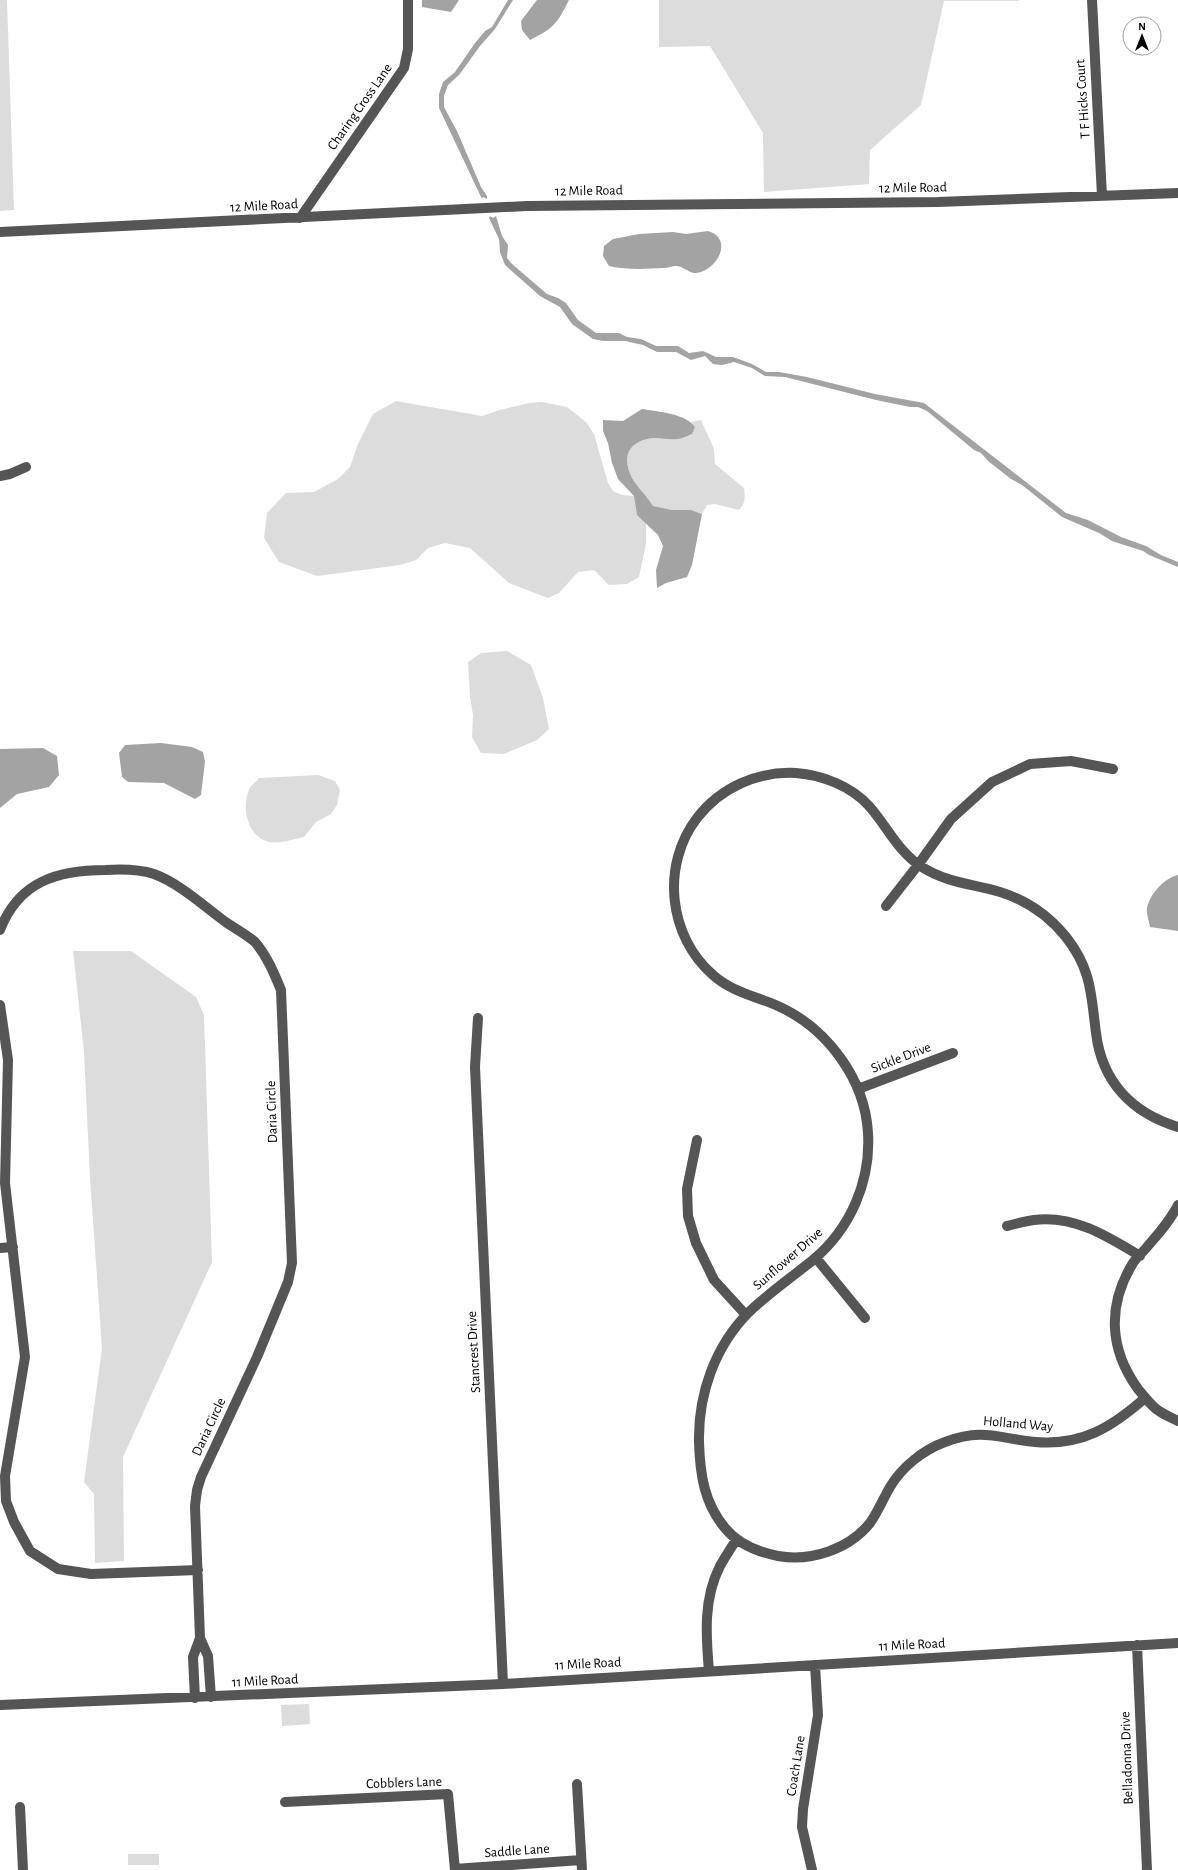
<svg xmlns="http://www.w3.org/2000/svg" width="1178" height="1870" font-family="'Alegreya Sans',sans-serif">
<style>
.green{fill:#dcdcdc}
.water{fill:#a3a3a3}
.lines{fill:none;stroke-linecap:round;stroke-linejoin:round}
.minor{stroke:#555;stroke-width:10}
.labels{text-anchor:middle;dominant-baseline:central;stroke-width:4;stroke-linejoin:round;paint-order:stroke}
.street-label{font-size:14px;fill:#000;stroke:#fff}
</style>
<rect width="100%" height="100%" fill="#fff"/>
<path class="green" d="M0,0h7l7,210 -14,1z
M659,0h360v1h-75l-23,104 -51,45 -1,34 -105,8 -1,-59 -53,-87 -51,1z
M396,401l86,15 18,-6 29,-7 13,-1 25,5 19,15 8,12 14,49 5,8 9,4 12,1 3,19 9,7v22l-7,33 -12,7 -18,1 -15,-15 -16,2 -19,21 -11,5 -39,-15 -39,-35 -25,-5 -17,5 -12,12 -16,5 -83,11 -38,-14 -15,-24 3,-25 19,-20 28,-1 24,-13 12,-12 8,-23 15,-30z
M701,420l13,29 1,15 29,24c1,9 2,15 -5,22l-24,-6 -8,1 -5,9 -11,-4h-19l-19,-4c-6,-10 -16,-18 -21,-28 -11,-22 -3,-38 23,-40 7,0 14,2 22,1 4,0 10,-3 14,-4l4,-8 -4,-5z
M507,651l24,14 12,33 6,31 -12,11 -33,14 -23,-1 -9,-16 1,-22 -3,-18 -2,-35 13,-9z
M318,775l17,6 5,9 -3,15 -6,9 -15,8 -12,15c-10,2 -24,7 -34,5 -22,-4 -29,-33 -21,-52 1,-4 7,-8 10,-12z
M73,951h58l65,46 8,18 8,247 -89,195 1,104 -29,2 -1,-69 -10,-12 18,-134 -12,-170 -6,-126z
M309,1704l1,20 -28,2 -1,-21z
M128,1854h31v11h-31z"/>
<path class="water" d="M422,0h37l-8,12 -29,-5z
M508,0h5l-18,29 -15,17 -21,29 -11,10 -4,11v11l13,24 24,56 6,9v3l-4,-2 -1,2 -43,-91v-14l4,-12 12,-10 20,-29 10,-12 7,-4z
M537,0h32c-12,24 -15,28 -39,40l-8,-10 -1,-9z
M490,216l3,2 3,-2 6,20 6,9 -1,13 5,6 35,30 11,4 8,5 12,17 18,13h23l8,4 14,2 15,7h22l11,7 14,-2 13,6h17l19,7 14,8h13l28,5 68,17 49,9 142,110 22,7 33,17 25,9 15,9 17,7v5l-29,-12 -6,-4 -31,-10 -13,-8 -37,-16 -40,-32 -11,-6 -23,-18 -7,-8 -7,-3 -47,-39 -9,-4h-8l-34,-7 -91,-23 -20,-1 -13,-8 -18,-6 -12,3 -9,-1 -8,-8 -14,4 -15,-8h-19l-14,-7 -18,-4h-22l-10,-2 -21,-15 -12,-17 -20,-11 -35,-31 -5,-13 -1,-13 -10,-21z
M708,231c25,7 11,39 -12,42 -6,1 -13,-7 -20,-7 -4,0 -8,2 -12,2 -19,1 -37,2 -55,-2l-6,-10 1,-10 9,-7 26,-5 34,-2 13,2z
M642,409c16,3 43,4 53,18l-3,7c-5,2 -10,5 -15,5 -7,1 -15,-1 -22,-1 -26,2 -34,18 -23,40 5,9 15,18 21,28l19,4h19l11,4 -10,51 -5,12 -21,6 -9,5 -1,-18 7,-24 -5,-11 -21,-20 -3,-19 -16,-17 -6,-16 -4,-20 -5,-12v-11l20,1z
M161,743l31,4 11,5 2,10 -4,33 -6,4 -31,-16 -36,-1 -6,-5 -3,-24 6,-8z
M43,748l14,8 2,19 -10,12 -32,7 -17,14v-59z
M1178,875v56l-28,-4c-1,-6 -4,-14 -3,-19 3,-14 17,-30 31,-33z"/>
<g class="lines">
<path class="minor" d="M1092,0l10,196
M300,218l104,-150 4,-19v-49
M0,232l527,-26 411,-4 240,-9
M0,476l10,-2 16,-7
M886,906l32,-41 33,-46 41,-37 38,-18 41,-3 42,8
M0,930c19,-49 58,-60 106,-60 16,-1 32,-1 48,4 25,9 51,33 73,49 9,6 20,12 28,19 12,14 19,31 26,48l11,273 -4,19 -31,75 -56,120 -4,13 -2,16 5,132 8,18 3,41
M0,1005l8,55 -3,123 20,174 -20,119 1,25 8,21 16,29 28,18 33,5 107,-4
M478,1018l-3,49 28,617
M858,1089l95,-36
M697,1140l-10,49 1,27 8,27 18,37 32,35
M1178,1205c-8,16 -19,28 -31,42 -4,5 -10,10 -14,16 -26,42 -24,86 5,126 6,7 13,17 21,22 6,4 13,7 19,10
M1007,1226c9,-2 18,-5 27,-6 40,-5 73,16 106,36
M0,1248l13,-1
M816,1258l49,60
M1145,1398c-33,29 -63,48 -110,44 -38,-4 -52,-14 -90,0 -22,8 -43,25 -55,45 -7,12 -12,25 -20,36 -21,26 -59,39 -92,33 -20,-4 -40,-12 -53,-28 -21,-25 -25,-54 -26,-86 -1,-48 16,-96 50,-130 20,-19 43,-35 64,-52 37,-31 58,-78 55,-127 -3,-54 -41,-105 -90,-127 -23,-10 -46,-14 -65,-31 -45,-39 -52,-110 -16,-157 24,-31 61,-47 99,-45 26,2 55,13 73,33 18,20 29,46 53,61 25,16 51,17 78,25 26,8 49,24 66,45 26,33 25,58 30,96 6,49 36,80 82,94
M1137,1645l10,225
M709,1671c-3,-35 -6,-72 11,-105 5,-9 11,-18 16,-26
M195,1698l-2,-41 7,-19
M0,1705l503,-21 675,-41
M577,1784l5,86
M285,1802l163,-8 7,76
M20,1807l3,63
M455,1869l126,-9
M812,1870l-10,-43 1,-18 15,-94 -3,-50"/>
</g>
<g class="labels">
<g class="street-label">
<text transform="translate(1083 99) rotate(-94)">T F Hicks Court</text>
<text transform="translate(360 107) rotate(-55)">Charing Cross Lane</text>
<text transform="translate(913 188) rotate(-1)">12 Mile Road</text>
<text transform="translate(589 191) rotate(-1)">12 Mile Road</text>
<text transform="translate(264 206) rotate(-3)">12 Mile Road</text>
<text transform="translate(901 1058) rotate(-21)">Sickle Drive</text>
<text transform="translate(272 1112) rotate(-92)">Daria Circle</text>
<text transform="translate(788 1259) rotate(-41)">Sunflower Drive</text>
<text transform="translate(474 1352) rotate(-93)">Stancrest Drive</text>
<text transform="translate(1018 1424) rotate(5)">Holland Way</text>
<text transform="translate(209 1427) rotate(-65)">Daria Circle</text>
<text transform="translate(912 1645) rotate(-3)">11 Mile Road</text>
<text transform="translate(588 1664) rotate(-3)">11 Mile Road</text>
<text transform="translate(265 1681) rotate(-3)">11 Mile Road</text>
<text transform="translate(1127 1758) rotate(-92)">Belladonna Drive</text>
<text transform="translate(796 1766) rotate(-81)">Coach Lane</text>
<text transform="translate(404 1783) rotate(-2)">Cobblers Lane</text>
<text transform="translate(517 1851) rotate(-4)">Saddle Lane</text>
</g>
</g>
<g transform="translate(1142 36)"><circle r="19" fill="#ffffff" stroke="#999999"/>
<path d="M0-3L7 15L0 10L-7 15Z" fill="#000000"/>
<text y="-6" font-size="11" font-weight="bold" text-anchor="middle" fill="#000000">N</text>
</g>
</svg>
